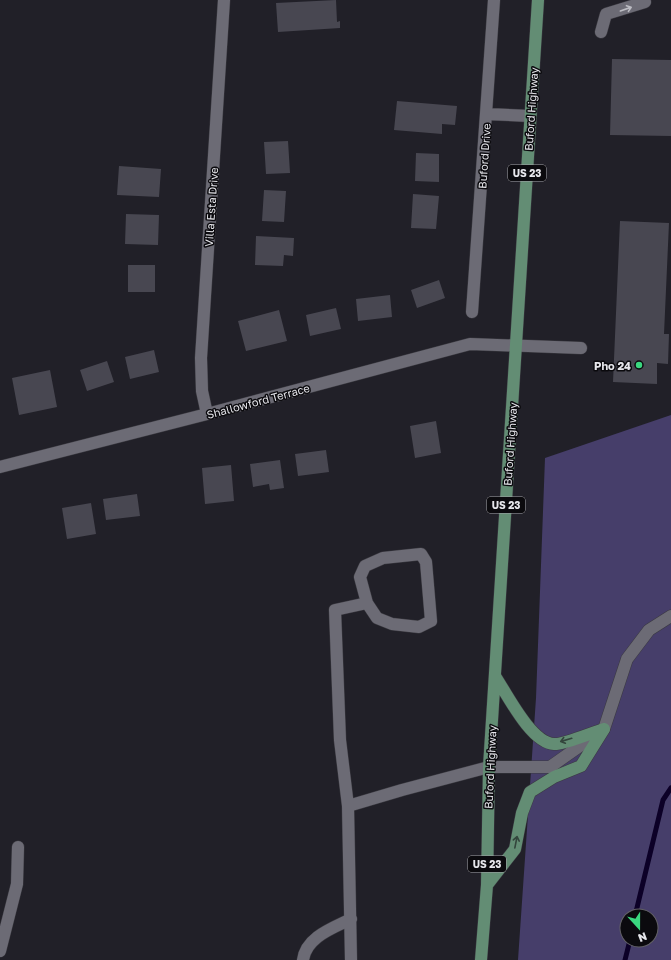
<svg xmlns="http://www.w3.org/2000/svg" width="671" height="960" font-family="'Golos Text',sans-serif">
<style>
.green{fill:#463e6a;fill-rule:evenodd}
.lines{fill:none;stroke-linecap:round;stroke-linejoin:round}
.stream{stroke:#0c0027;stroke-width:5}
.building{fill:#484751}
.minor-casing{stroke:#3b3a41;stroke-width:13}
.major-casing{stroke:#3b3a41;stroke-width:13}
.minor{stroke:#6c6b75;stroke-width:12}
.major{stroke:#638d74;stroke-width:12}
.oneway{stroke:#bbbbc2}
.oneway2{stroke:#33453c}
.poi-dot{fill:#3ad77f;stroke:#0b0a0e;stroke-width:1.5}
.labels{text-anchor:middle;dominant-baseline:central;stroke-width:3;stroke-linejoin:round;paint-order:stroke}
.shield{fill:#0b0a0e;stroke:#a4a4a9;stroke-width:1}
.shield-label{font-size:10px;font-weight:bold;fill:#e6e6eb}
.street-label{font-size:11px;fill:#e6e6eb;stroke:#0b0a0e}
.poi-label{font-size:11px;font-weight:bold;fill:#e6e6eb;stroke:#0b0a0e;text-anchor:end}
</style>
<rect width="100%" height="100%" fill="#212028"/>
<path class="green" d="M671,415v545h-153l18,-262 9,-240zM627,916h24v24h-24z"/>
<g class="lines">
<path class="stream" d="M635,916l28,-116 8,-12
M625,960l5,-20"/>
</g>
<path class="building" d="M336,0l1,22 3,-1v7l-62,4 -2,-29z
M612,59l59,1v76l-61,-1z
M397,101l60,5 -2,19 -13,-1v10l-48,-4z
M288,141l2,32 -24,1 -2,-32z
M416,153l23,1v28l-24,-1z
M119,166l42,3 -2,28 -42,-2z
M264,190l22,1 -2,31 -22,-1z
M413,194l26,2 -3,33 -25,-1z
M126,214l33,1 -1,30 -33,-1z
M620,221l49,2 -5,111h5l-1,30 -11,-1v21l-44,-2z
M256,236l38,2 -1,18 -9,-1 -1,11 -28,-1z
M128,265h27v27h-27z
M439,280l6,18 -28,10 -6,-18z
M390,295l2,22 -34,4 -2,-22z
M336,308l5,21 -31,7 -4,-21z
M279,310l8,31 -41,10 -8,-30z
M154,350l5,22 -29,7 -5,-22z
M107,361l7,21 -27,9 -7,-21z
M50,370l7,37 -38,8 -7,-37z
M436,421l5,32 -26,5 -5,-32z
M326,450l3,22 -31,4 -3,-22z
M280,460l4,28 -14,2 -1,-6 -16,3 -3,-23z
M231,465l3,36 -29,3 -3,-36z
M137,494l3,22 -34,4 -3,-21z
M91,503l5,31 -29,5 -5,-31z"/>
<g class="lines">
<g class="minor-casing">
<path id="minor" d="M601,32l5,-18 39,-12
M486,114l44,2
M472,312l22,-312
M207,414l-5,-23 -1,-33 23,-358
M0,467l207,-53 263,-70 111,4
M348,806l-8,-66 -5,-130 32,-7 10,15 15,6 27,3 12,-6 -5,-59 -5,-8 -38,4 -18,8 -5,11 7,26
M0,951l17,-67 1,-37
M303,960c3,-23 30,-32 48,-41
M351,960l-3,-154 54,-16 87,-23h61l54,-38 23,-70 22,-29 22,-14"/>
</g>
<g class="major-casing">
<path id="major" d="M495,676c12,18 36,67 59,68 9,1 39,-12 50,-15
M487,885l28,-36 7,-36 8,-21 24,-15 27,-11 23,-37
M481,960l6,-75 2,-118 49,-767"/>
</g>
<use href="#minor" class="minor"/>
<use href="#major" class="major"/>
</g>
<defs><path id="oneway-shaft" d="M-6 0H5M1.5-3L5.5 0L1.5 3" fill="none" stroke-width="1.6" stroke-linecap="round" stroke-linejoin="round"/></defs>
<use class="oneway" href="#oneway-shaft" transform="translate(626 9) rotate(-19)"/>
<g class="oneway2">
<use href="#oneway-shaft" transform="translate(566 740) rotate(164)"/>
<use href="#oneway-shaft" transform="translate(516 842) rotate(-79)"/>
</g>
<circle class="poi-dot" cx="639" cy="365" r="4"/>
<g class="labels">
<g class="shield">
<rect x="508" y="165" width="38" height="16" rx="3"/>
<rect x="487" y="497" width="38" height="16" rx="3"/>
<rect x="468" y="856" width="38" height="16" rx="3"/>
</g>
<g class="shield-label">
<text x="527" y="173">US 23</text>
<text x="506" y="505">US 23</text>
<text x="487" y="864">US 23</text>
</g>
<g class="street-label">
<text transform="translate(531 109) rotate(-86)">Buford Highway</text>
<text transform="translate(484 156) rotate(-86)">Buford Drive</text>
<text transform="translate(211 207) rotate(-86)">Villa Esta Drive</text>
<text transform="translate(258 401) rotate(-15)">Shallowford Terrace</text>
<text transform="translate(510 444) rotate(-86)">Buford Highway</text>
<text transform="translate(490 767) rotate(-87)">Buford Highway</text>
</g>
<g class="poi-label">
<text x="631" y="365">Pho 24</text>
</g>
</g>
<g transform="translate(639 928) rotate(159)"><circle r="19" fill="#0b0a0e" stroke="#636266"/>
<path d="M0-3L7 15L0 10L-7 15Z" fill="#3ad77f"/>
<text y="-6" font-size="11" font-weight="bold" text-anchor="middle" fill="#e6e6eb">N</text>
</g>
</svg>
